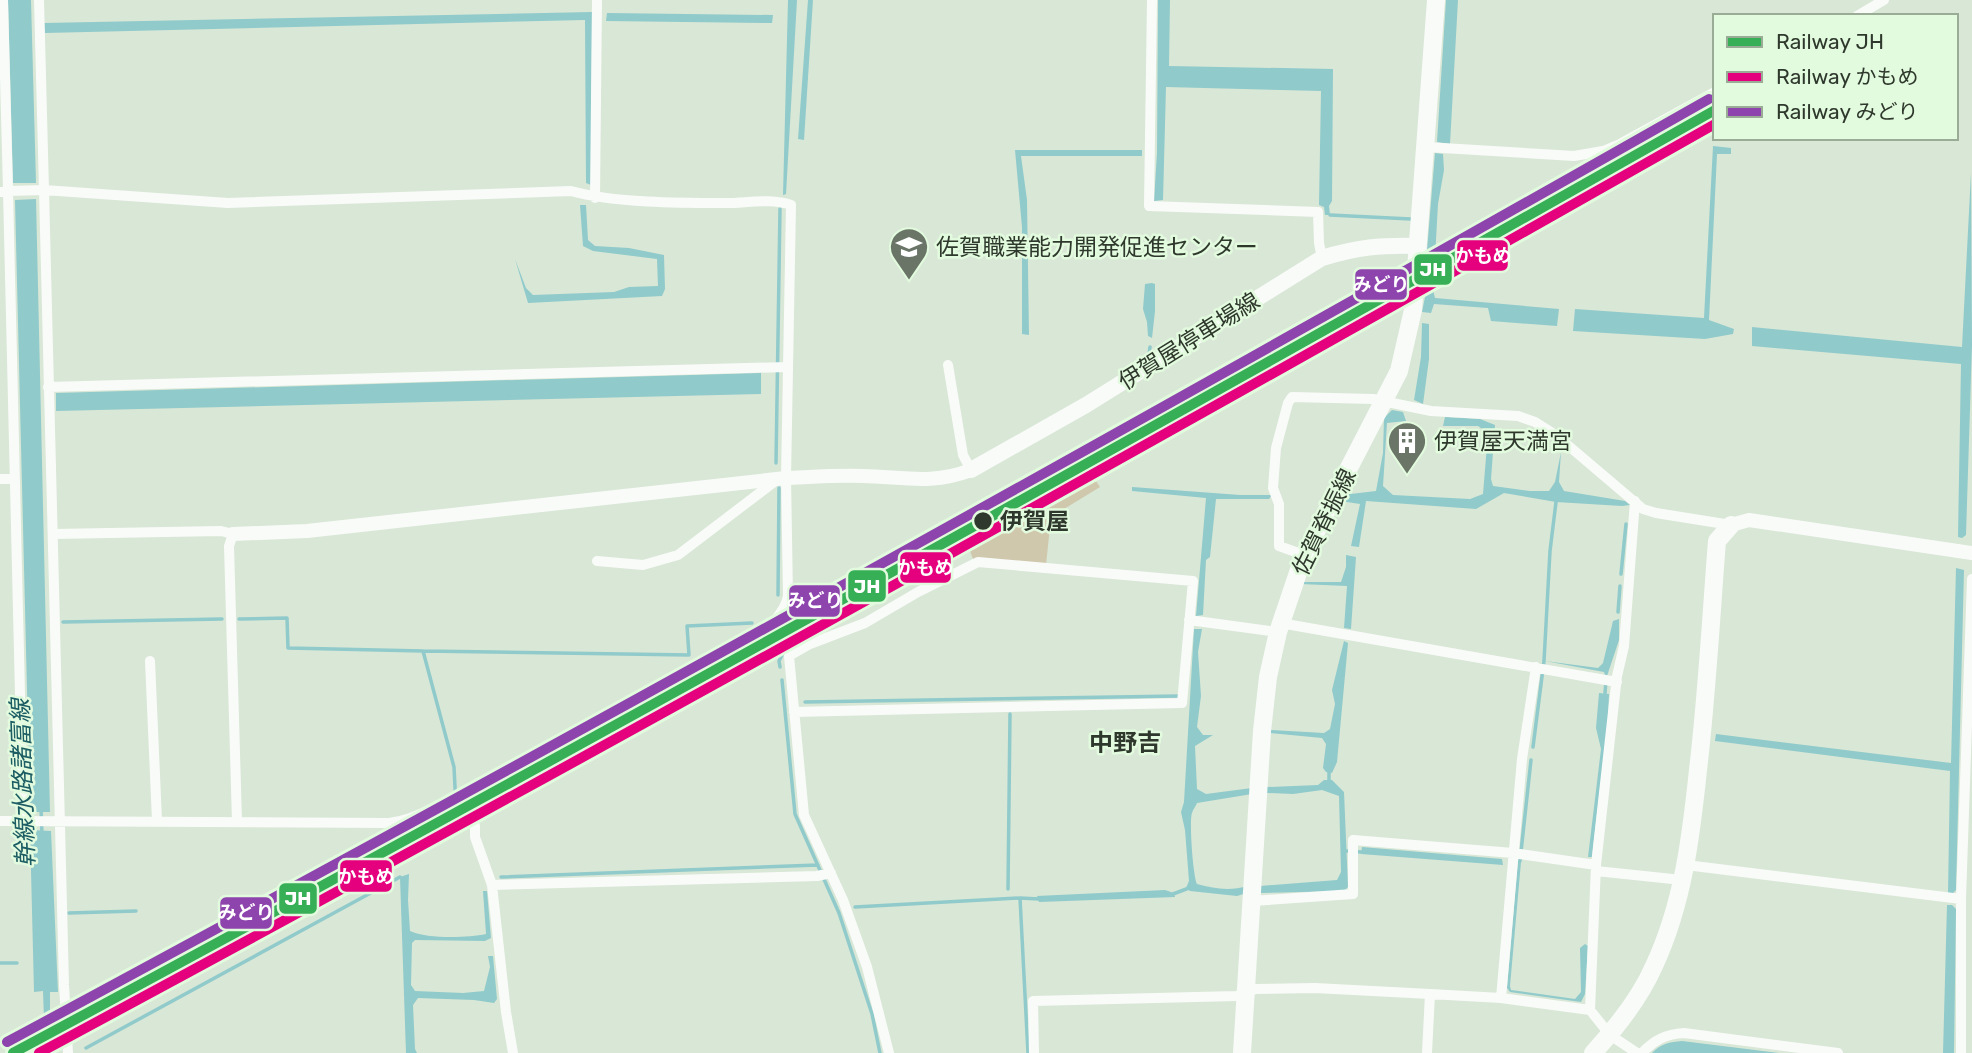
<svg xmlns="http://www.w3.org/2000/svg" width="1972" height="1053" font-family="Rubik,'Noto Sans JP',sans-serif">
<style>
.green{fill:#cfc8ac}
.water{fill:#90cacb}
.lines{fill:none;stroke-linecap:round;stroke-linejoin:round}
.stream{stroke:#90cacb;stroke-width:3.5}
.minor{stroke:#f9fbf9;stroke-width:10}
.tertiary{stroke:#f9fbf9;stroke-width:14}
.secondary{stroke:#f9fbf9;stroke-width:16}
.primary{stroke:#f9fbf9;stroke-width:18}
.rail-1-casing{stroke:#e2fadd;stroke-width:16}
.rail-2-casing{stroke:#e2fadd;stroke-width:16}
.rail-3-casing{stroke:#e2fadd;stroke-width:16}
.rail-1{stroke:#36af56;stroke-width:10}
.rail-2{stroke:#e5007d;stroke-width:10}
.rail-3{stroke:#8e44ad;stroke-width:10}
.stop-dot{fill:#2e382c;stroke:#e2fadd;stroke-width:2.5}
.labels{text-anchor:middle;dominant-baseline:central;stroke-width:5;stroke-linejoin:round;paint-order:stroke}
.poi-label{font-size:23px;fill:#2e382c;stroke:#e2fadd;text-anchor:start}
.street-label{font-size:23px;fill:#2e382c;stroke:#e2fadd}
.stop-label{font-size:23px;font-weight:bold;fill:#2e382c;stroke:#e2fadd;text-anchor:start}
.neighbourhood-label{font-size:24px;font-weight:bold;fill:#2e382c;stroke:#e2fadd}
.water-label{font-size:24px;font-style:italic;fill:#1b5d63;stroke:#e2fadd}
.line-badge{stroke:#e2fadd;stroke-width:2.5}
.badge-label{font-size:19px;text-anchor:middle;font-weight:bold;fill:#fff}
</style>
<rect width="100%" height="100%" fill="#d9e7d6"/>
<path class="green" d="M1096,481l4,6 -49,30 -5,48 -73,-6 -3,-8z"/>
<path class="water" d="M8,0h23l5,183h-23z
M788,0h9l-11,194 -3,1z
M808,0h5l-9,140 -6,-1z
M1158,0h12l-1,66 164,3 -1,132 -3,5 1,9h-5l-1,-8 -5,-2 2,-114 -155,-4 -3,113 -9,1 3,-48z
M1446,0h12l-8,144 -13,-2z
M592,12l-1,173 -5,-2 -1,-163 -540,13 -1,-10z
M607,13l166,2 -1,8 -166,-2z
M1713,146l18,2v6h-14l-8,166 25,9 -1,5 -28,5 -132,-8 2,-22 129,9z
M1015,150h127v6h-121l6,44 2,135 -7,-1v-107z
M1435,153l8,1 1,16 -6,34 -3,54 -9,5z
M1971,173l1,172 -6,190 -4,3 -4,-1 3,-173 -209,-18v-19l210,20z
M36,199l14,613h-20l-15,-612z
M580,205h6l2,35 7,6 34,2 35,7 1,34 -3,7 -134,7 -13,-44 11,29 7,7 81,-3 15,-5 29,-1 -1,-27 -64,-8 -10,-5z
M1152,283l3,1v27l-3,27 -4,-2 -1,-14 -4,-13 2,-25z
M1432,286l3,12 124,11 -2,17 -66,-5 -3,-13 -54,-4 -3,9 -9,-1 5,-25z
M1422,323l7,1v35l-6,45 -9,-4 7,-43z
M761,373v21l-705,17v-18z
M1392,410l11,2 3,9 -19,2 -4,63 10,9 77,4 13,-5 5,-61 -10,-7h-35l2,-9 35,2 15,6 -4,54 2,7 37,5h19l6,-9 6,-30 -2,30 5,9 61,10 5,4 -8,1 -66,-4 -52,-9 -28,16 -110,-8 -7,46 -8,-1 9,-42 -20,-3 2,-6 34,-4 7,-38 1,-35z
M1132,487l108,8h32l-3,4h-53l-6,58 -4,3 -3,55 -7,1 10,-118 -74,-7z
M1346,555l10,2 -5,72 -7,-1 3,-42 -47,-2 2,-2h39l5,-15z
M1956,568l8,2 -8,320 -4,4h-4l2,-123 -235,-30 1,-7 235,29z
M1619,619v21l-12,36 -2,-1 -1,-3 -59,-11 53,7 5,-5 10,-42z
M1194,629h8l-4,23 3,44 -4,31 6,8h10l-18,11 2,43 9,5 46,-6v6l-55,9c-1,3 -4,6 -5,10 -3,8 1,63 5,71 18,5 33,7 51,2l-1,7 -10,3 -47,-5 -4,-3 3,-7 -4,-51 -4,-18 3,-10z
M1344,641l4,2 -11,119 -5,11 -6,-1 -3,-4 3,-24 -4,-6 -52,-5 1,-3 53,3 6,-4 5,-25 -3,-14z
M1599,693l10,1 -1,25 -16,138h-4l13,-108 -5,-21z
M1324,780h8l12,12 4,95 -4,4 -84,2v-7l77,-6 4,-8 -2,-76 -17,-6 -29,4 -26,-1v-6l51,-2z
M30,830l21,1 7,161h-8v27h-6l-1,-28 -9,1z
M1362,847l140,12 1,6 -142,-11z
M1518,860l3,2 -11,124 1,4 64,9 6,-7 -1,-44 5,-4 3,2 -3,48 -4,8 -71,-10 -3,-4z
M409,874l-1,26 2,31c17,8 57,7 76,3l-3,-43h4l4,47 -6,3 -70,-1 -3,3 -1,42 4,6 48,2 21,-2 6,-24 -2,-11h5l4,43 -3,4 -20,-3 -56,-2 -5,7 2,44 2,4h-11l-6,-176z
M1165,890l9,3 1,4 -136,5 -2,-6z
M1947,905h5l4,4 -2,144h-11z
M1682,1041l97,12h-127c8,-9 18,-11 30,-12z"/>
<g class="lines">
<path class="stream" d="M1330,215l81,4
M1149,355l1,-8
M776,463l4,-254
M1621,574l5,-50
M778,595l1,-107
M1618,612l2,-26
M239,619l48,-1 1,30 135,3
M63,622l159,-3
M780,667l-1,-6 4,-8
M782,680l13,134 44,99 33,101 8,39
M1605,693l1,-12
M805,702l375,-6
M1533,747l11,-86 6,-110 6,-49
M1329,772v8
M456,807l-2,-40 -31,-116 266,4 -2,-29 65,-3
M41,808l1,27
M1347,851l14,1
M1520,861l11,-101
M501,877l317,-12
M1008,889l2,-175
M1173,894l16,-6
M1020,898l19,1
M855,907l165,-9 8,155
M69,913l67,-2
M0,963h17
M86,1048l314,-171"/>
<path class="minor" d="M3,0l5,191 36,-1 20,795 4,68
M1152,0l-3,206 169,6 1,31 3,15
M1857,16l27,-16
M1426,147l148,9 29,-5 17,-7 95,-52
M0,192l8,-1 15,630
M595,198l2,-198
M948,365l15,90 8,15
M48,387l739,-20
M0,479h14
M54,534l167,-3 12,3 -4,12 8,276
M1304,555l-25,-9v-42l-6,-16 3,-40 12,-45 4,-6 81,2 58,12 87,5 17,6 22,14 86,73 13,4 75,12
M597,561l46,4 35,-10 100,-76
M1189,620l89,12
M1280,623l337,59
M150,661l7,160
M794,712l388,-9 11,-122 -215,-19 -60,30 -53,31 -55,21 -21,12 15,159 39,85 24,67 22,86
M462,799l13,27v11l17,48 14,127 7,41
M0,821l389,2c22,-2 37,-13 58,-21 8,-4 17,-4 26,-9l283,-156c13,-9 29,-25 32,-41l-2,-118 5,-273c-20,-7 -44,-2 -65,-2 -46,0 -112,0 -155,-12l-343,12 -184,-13 -5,-190
M1686,865l275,34
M1596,871l86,9
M492,885l325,-9 14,-3
M1252,901l101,-7v-54l160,13 83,12
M1501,998l21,-239 14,-92
M1590,1010l20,25 27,18
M1034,1053l-1,-52 204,-5 18,-7 60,-1 115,6
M1427,1053l3,-59 71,4 89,12 6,-145 21,-189 7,-30 11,-145
M1642,1053c12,-13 24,-19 42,-20l154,20
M1961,1053v-154l11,-320"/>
<path class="tertiary" d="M1731,525l18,-5 223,33
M233,534l74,-3 479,-53c25,-1 51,-3 77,-2 41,1 69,9 108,-6"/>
<path class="secondary" d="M971,470l115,-65 236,-147c36,-11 58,-13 96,-12"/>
<path class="primary" d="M1242,1053l20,-322 6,-54 10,-45 26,-77 95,-184 14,-61 23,-310
M1593,1053c23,-25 47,-55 61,-87 29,-62 37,-129 44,-196 9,-76 13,-153 19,-229l14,-16"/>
<g class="rail-1-casing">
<path id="rail-1" d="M13,1053c571,-307 1137,-623 1702,-943"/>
</g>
<g class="rail-2-casing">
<path id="rail-2" d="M39,1053c562,-302 1120,-614 1676,-929"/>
</g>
<g class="rail-3-casing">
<path id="rail-3" d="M7,1042c571,-307 1138,-623 1702,-943"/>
</g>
<use href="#rail-1" class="rail-1"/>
<use href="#rail-2" class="rail-2"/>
<use href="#rail-3" class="rail-3"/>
</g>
<defs>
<g id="university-pin" transform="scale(2.0125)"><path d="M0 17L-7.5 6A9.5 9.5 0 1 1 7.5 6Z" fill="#6a7568" stroke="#e2fadd"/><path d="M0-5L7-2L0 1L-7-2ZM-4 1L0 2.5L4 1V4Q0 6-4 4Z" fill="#fff"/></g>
<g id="building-pin" transform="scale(2.0125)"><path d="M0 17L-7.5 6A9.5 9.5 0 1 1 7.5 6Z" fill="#6a7568" stroke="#e2fadd"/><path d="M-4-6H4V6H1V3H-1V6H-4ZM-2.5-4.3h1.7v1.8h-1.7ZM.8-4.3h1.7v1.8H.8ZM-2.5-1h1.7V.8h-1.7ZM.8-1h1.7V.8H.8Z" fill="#fff"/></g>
</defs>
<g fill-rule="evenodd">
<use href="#university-pin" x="909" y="247"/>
<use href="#building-pin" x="1407" y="441"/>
</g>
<circle class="stop-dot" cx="983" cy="521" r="10"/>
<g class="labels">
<g class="poi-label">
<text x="936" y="247">佐賀職業能力開発促進センター</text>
<text x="1434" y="441">伊賀屋天満宮</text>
</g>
<g class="street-label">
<text transform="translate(1189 341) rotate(-32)">伊賀屋停車場線</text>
<text transform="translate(1324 522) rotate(-64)">佐賀脊振線</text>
</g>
<g class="stop-label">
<text x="1000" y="521">伊賀屋</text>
</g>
<g class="neighbourhood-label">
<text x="1125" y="743">中野吉</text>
</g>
<g class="water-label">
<text transform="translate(23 783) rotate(-92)">幹線水路諸富線</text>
</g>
</g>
<g class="line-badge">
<rect x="1456" y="239" width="53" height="33" rx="7" fill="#e5007d"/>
<rect x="1413" y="253" width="40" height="33" rx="7" fill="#36af56"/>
<rect x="1354" y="268" width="54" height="33" rx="7" fill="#8e44ad"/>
<rect x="899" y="551" width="53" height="33" rx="7" fill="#e5007d"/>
<rect x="847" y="569" width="40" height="34" rx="7" fill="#36af56"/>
<rect x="788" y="584" width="53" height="34" rx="7" fill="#8e44ad"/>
<rect x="339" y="859" width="54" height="34" rx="7" fill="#e5007d"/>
<rect x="278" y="882" width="40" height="33" rx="7" fill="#36af56"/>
<rect x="219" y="896" width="54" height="34" rx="7" fill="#8e44ad"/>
</g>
<g class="badge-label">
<text x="1483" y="262">かもめ</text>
<text x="1433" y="276">JH</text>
<text x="1381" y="291">みどり</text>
<text x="925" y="574">かもめ</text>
<text x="867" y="593">JH</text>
<text x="815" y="607">みどり</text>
<text x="366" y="883">かもめ</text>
<text x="298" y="905">JH</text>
<text x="246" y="919">みどり</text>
</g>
<rect x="1713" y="14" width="245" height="126" fill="#e2fadd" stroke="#9aac96" stroke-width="2"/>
<rect x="1727" y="37" width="35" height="10" fill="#36af56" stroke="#9aac96" stroke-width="2"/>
<text x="1776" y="49" font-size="21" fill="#2e382c">Railway JH</text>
<rect x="1727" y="72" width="35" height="10" fill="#e5007d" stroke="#9aac96" stroke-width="2"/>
<text x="1776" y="84" font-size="21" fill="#2e382c">Railway かもめ</text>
<rect x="1727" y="107" width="35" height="10" fill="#8e44ad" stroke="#9aac96" stroke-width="2"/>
<text x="1776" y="119" font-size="21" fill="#2e382c">Railway みどり</text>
</svg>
